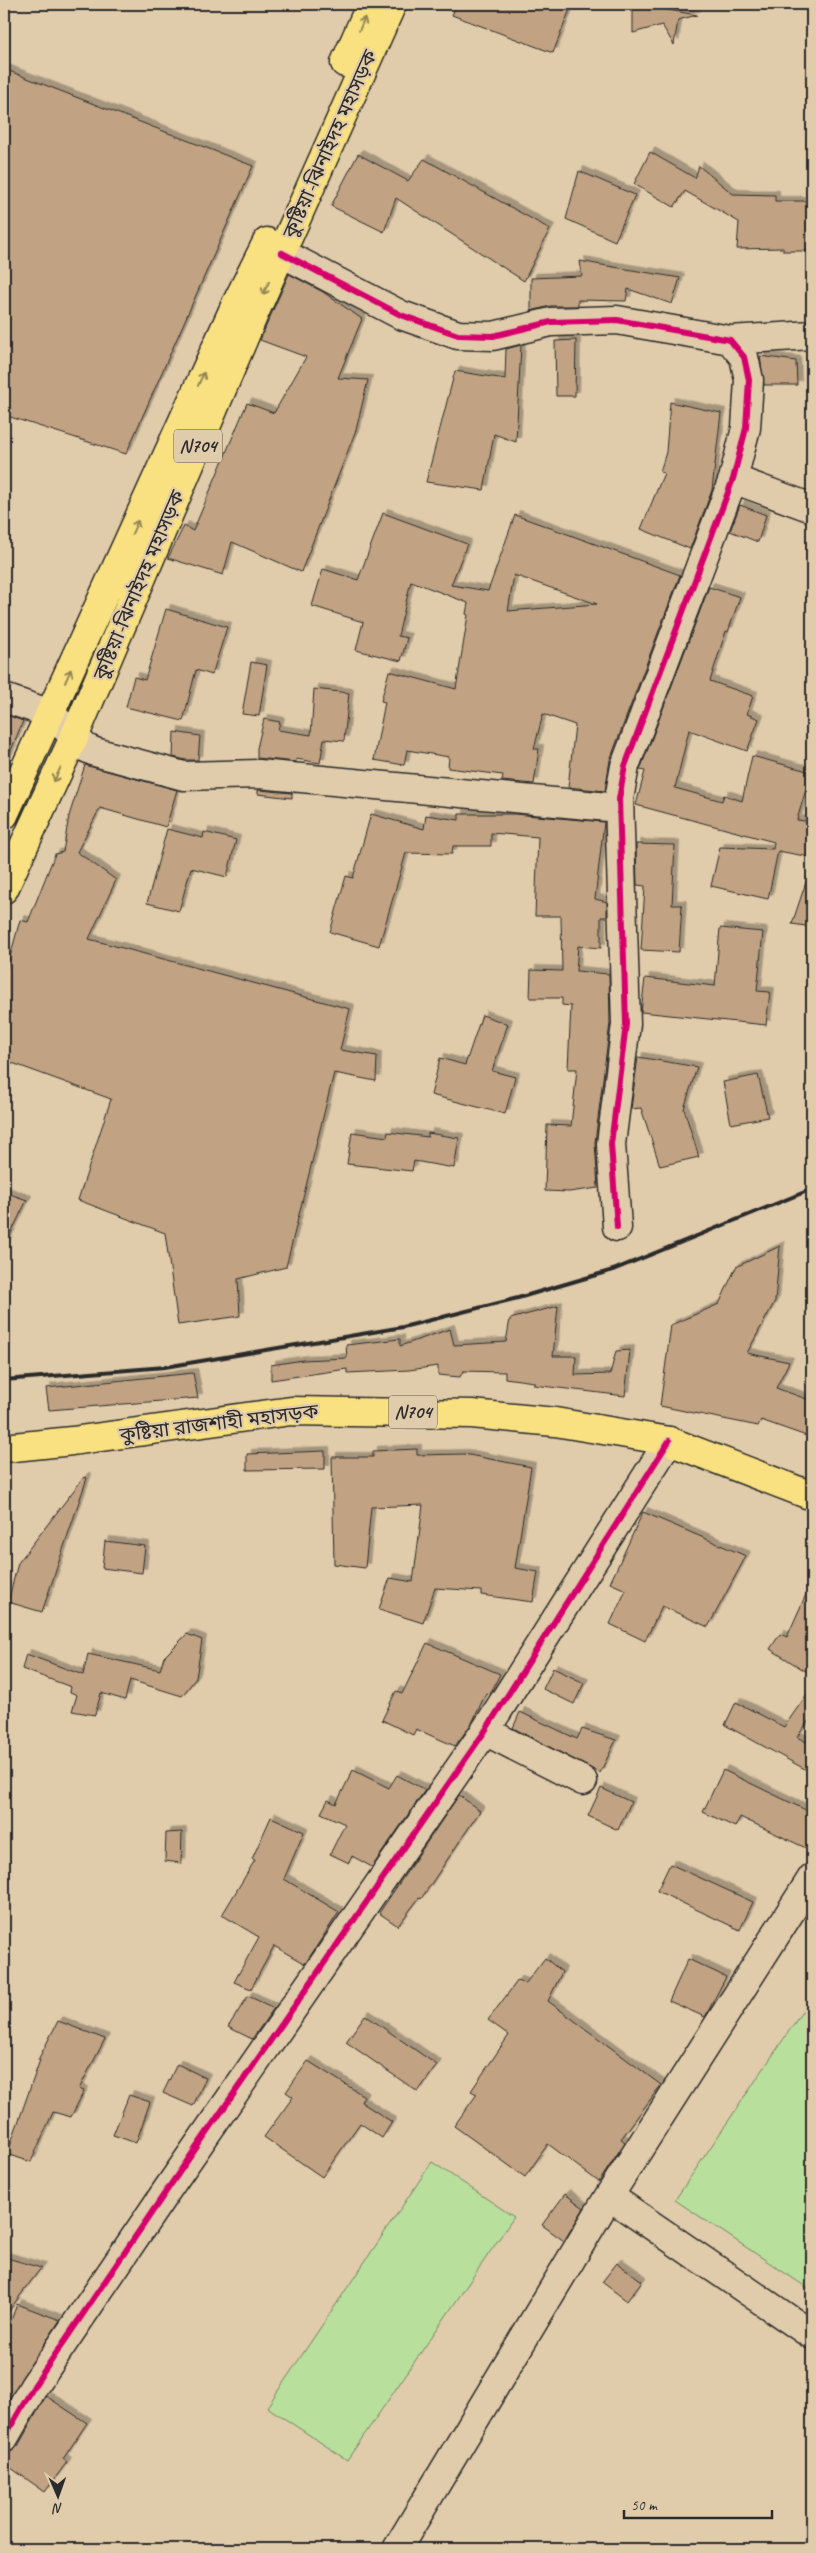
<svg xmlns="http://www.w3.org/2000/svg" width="816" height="2553" font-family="Caveat,'Noto Sans Bengali',sans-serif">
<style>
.green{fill:#b8df9b;stroke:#728563}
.building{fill:#c1a282;stroke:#2b2b2b;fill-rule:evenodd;filter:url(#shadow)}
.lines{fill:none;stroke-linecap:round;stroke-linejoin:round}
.minor-casing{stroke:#2b2b2b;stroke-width:31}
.highway-casing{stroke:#2b2b2b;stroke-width:31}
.minor{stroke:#e0cbaa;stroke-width:28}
.highway{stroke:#f9e181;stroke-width:28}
.rail{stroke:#2b2b2b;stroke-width:4}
.cycleway-casing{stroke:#e0cbaa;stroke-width:9}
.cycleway{stroke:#d6006c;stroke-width:6}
.oneway{stroke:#928656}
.labels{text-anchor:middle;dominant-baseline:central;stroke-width:4.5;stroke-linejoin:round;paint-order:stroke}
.shield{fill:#e0cbaa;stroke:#615b51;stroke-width:1}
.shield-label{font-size:19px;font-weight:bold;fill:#2b2b2b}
.street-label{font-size:20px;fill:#2b2b2b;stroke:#e0cbaa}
</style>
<defs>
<filter id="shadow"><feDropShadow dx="4.5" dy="-4.5" stdDeviation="0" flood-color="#0004"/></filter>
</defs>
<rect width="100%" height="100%" fill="#e0cbaa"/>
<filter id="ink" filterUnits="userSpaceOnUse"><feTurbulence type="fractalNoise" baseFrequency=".02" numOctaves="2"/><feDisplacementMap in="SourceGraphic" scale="10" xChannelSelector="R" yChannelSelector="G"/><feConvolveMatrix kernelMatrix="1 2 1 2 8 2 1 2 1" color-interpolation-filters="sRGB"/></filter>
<g filter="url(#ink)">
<path class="green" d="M812,1997v294l-137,-91z
M432,2162l82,55 -167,243 -80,-53z"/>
<path class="building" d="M457,4h115l-19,49 -101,-38z
M633,4h1l63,11 -19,5 -4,25 -12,-20 -29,8z
M4,69l249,97 -127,288 -122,-39z
M650,152l45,26 4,-12 34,28 42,1v6h37v50h-29v-3l-46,1 2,-27 -54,-31 -11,16 -40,-23z
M358,154l50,27 16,-22 126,70 -26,52 -128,-83 -12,34 -53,-26z
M579,171l56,24 -20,46 -49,-22z
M580,261l16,3 84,14 -8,26 -44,-15 -2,12 -48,-1v6h-28l-19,5v-33l51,-2z
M289,274l34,18 39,27 -24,59 30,2 -12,50 -55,142 -69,-30 -9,33 -55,-17 16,-32 9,5 54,-128 27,10 32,-56 -46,-17z
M576,340l-1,56h-19l-1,-55z
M521,345l-5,97 -22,-8 -10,56 -58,-8 29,-111 50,8 1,-30z
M760,356l36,5 1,24h-33z
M670,402l51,11 -9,77 -22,59 -49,-20 23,-56 -4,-1 6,-20z
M740,505l26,10 -8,27 -28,-11z
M383,513l84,31 -16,41 37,6 27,-76 165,60 -70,185 -5,31 -37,-4 7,-62 -32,-11 -9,35h5l-5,35 -32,-3 1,-6 -55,-7 1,-11 -42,-7 -3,15 -30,-5 11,-58 -4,-1 8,-30 67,18 12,-74 -2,-1 2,-11 -57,-22 -13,55 9,2 -6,23 -45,-11 7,-28 -51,-16 11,-37 35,11zM514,575l83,29 -89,7z
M709,587l31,10 -12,35 -2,-1 -16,50 43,15 -6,18 12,5 -12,32 -58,-21 -14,58 47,13 2,-6 18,6 10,-45 59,16 -14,48 15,2 -2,35 -32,-6 -10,48 -57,-13 9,-39 53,2 1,-7 -138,-37 9,-34 -5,-1z
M166,609l61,18 -15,48 -16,-5 -13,51 -57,-14 8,-30 11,3z
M251,662l16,3 -8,51 -17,-2z
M314,689l35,4 -5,48 -20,-2 -4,24 -24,-4v3l-39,-4v-10l7,-29 16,3 -2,8 33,5z
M4,714l19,7 -19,46z
M174,732l26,4 -2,24h-12l-13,-3z
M85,765l92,25 -11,37 -66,-19 -23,44 39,28 -27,59 261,70 -10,41 37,6 -1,25 -42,-8 -48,194 -48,12 2,37 -62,9 -13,-92 -87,-33 33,-101 -107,-39v-81l16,-59 8,2 27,-68 8,-2 6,-36z
M258,790l34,3v5l-34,-4z
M371,814l53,15 2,-14 33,5v-6h55l90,8 -9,77 12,3v15h-6v31l-23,-2 -2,25 33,3 1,49 -15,119 3,46 -29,4 -24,-1 2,-66 24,1 6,-57h-9l3,-63 -9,-1v-7h-32l1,-28 31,1 -1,-55h-26l3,-79 -47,-4v13h-38l-1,8 -46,-1 -27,93 -49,-14 16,-56 7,2z
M167,829l36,9 1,-6 32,8 -9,37 -36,-9 -12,43 -32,-8z
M636,844l39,1 -3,60h10l-3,47 -38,-2 4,-64 -8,-1z
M809,873l3,1v53l-20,-3z
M720,928l43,4 -6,59 13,1 -4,33 -125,-13 4,-34 70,8z
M482,1015l26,9 -16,47 23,6 -10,37 -74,-19 9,-37 25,7z
M638,1057l59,10 -13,42 15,48 -39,9 -19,-58 -10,1z
M758,1075l10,42 -37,7 -8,-42z
M352,1132l35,5 1,-5 40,5v-4l31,5 -5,30 -40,-7 -2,10 -65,-7z
M4,1192l23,8 -23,47z
M780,1246l-5,55 -28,52 42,9 -13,26 36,13v37l-51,-18 -3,6 -98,-20 11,-81 48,-21 17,-37z
M558,1306l-5,50h23l-1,19 35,-1 6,-23 14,-1 -5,46 -91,-11v-3l-29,-4v-6l-42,-1 -3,6 -22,-2v-9l-29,4 -62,3v-4l-76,11v-15l32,-5 44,-2 -1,-13 54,-6v7l50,-17 4,16 52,-3 4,-23z
M193,1373l5,25 -149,12 -3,-22z
M417,1449v6l47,-1 67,13 -16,101 23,4 -5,30 -52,-7v-4l-46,-3 -12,35 -44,-14 11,-31 23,4 10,-77 -52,2 -6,61 -31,-4 -2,-107h41v-6z
M325,1451v18l-78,1v-16z
M84,1477l3,1 -45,134 -34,-10 10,-39z
M643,1512l103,44 -38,71 -46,-21 -17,35 -35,-17 16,-34 -16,-7z
M105,1541l40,5 -3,27 -40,-5z
M812,1581v94l-42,-26 10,-15 7,3z
M187,1634l15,6 -6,38 -14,18 -52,-16 -5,20 -24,-7 -6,22 -23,-4 5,-16 -7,-3 1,-5 -49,-18 4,-15 57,21 5,-21 72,16 4,-13z
M427,1643l73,31 -10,20 -4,-1 -14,30 -17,23 -39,-17 -3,6 -31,-15 14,-29 6,3z
M553,1668l31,15 -10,21 -31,-15z
M812,1687v29l-15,21 15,8v28l-87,-48 11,-23 48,25z
M520,1712l57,27 5,-10 34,11 -16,33 -87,-45z
M353,1770l36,18 8,-13 28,15 -53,77 -20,-11 -3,7 -19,-9 15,-30 -24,-11 7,-13 8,4z
M723,1770l89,43v26l-4,10 -68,-32 -5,10 -32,-15z
M601,1788l30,14 -13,28 -30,-14z
M459,1795l21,16 -59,88 -2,-1 -21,28 -19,-13z
M271,1817l33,15 -20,47 55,33 -34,52 -31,-18 -23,43 -17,-7 25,-45 -37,-22 33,-55 -3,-1z
M182,1832l-1,31 -16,-2 1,-28z
M670,1864l83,38 -13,28 -83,-39z
M545,1958l17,14 -14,29 113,84 -40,54 4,3 -26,40 -51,-38 -23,33 -71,-51 23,-32 -6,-3 38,-56 -21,-15 30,-40 7,4z
M688,1959l38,18 -21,40 -36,-16z
M248,1996l26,12 -22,31 -24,-12z
M365,2015l72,50 -19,27 -72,-50z
M58,2021l47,18 -26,50 5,2 -13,26 -18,-5 -22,50 -24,-8 33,-94h-2z
M308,2061l56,35 -3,6 31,20 -10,16 -22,-15 -38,54 -58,-40 29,-40 -7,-5z
M177,2064l29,14 -13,28 -30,-13z
M129,2095l21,7 -14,41 -23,-8z
M565,2194l19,14 -20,33 -22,-16z
M4,2257l37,11 -37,49z
M617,2263l25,18 -15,20 -25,-19z
M17,2304l43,16 -56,87v-67z
M46,2396l41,27 -24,36 4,3 -22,30 -41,-29v-9l7,-2 7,-6z"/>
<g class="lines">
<g class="minor-casing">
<path id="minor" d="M282,253l119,62 57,20 35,1 58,-14 66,-2 113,20 14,17 5,23 -3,48 -13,51 -108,287 -6,33 7,225 -15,120 6,83
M730,340l82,-5
M733,479l79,29
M4,698l47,16 35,34 9,4 89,24 75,-2 360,34
M485,1731l98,50
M609,2196l203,139
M4,2438l30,-52 133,-196 318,-459 184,-290
M397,2549l212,-353 203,-318"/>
</g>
<g class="highway-casing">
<path id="highway" d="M345,63l26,-59
M4,815l232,-511 31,-62
M4,889l71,-154 179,-421 138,-310
M4,1448l68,-7 219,-30 181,3 83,8 114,19 143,55"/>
</g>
<use href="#minor" class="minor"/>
<use href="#highway" class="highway"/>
<path class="rail" d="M4,1380l161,-13 238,-40 115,-29 95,-28 199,-81"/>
<g class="cycleway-casing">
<path id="cycleway" d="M282,253l119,62 57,20 35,1 58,-14 66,-2 113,20 14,17 5,23 -3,48 -13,51 -108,287 -6,33 7,225 -15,120 6,83
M4,2438l30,-52 133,-196 318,-459 184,-290"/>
</g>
<use href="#cycleway" class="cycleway"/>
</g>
<defs><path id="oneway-shaft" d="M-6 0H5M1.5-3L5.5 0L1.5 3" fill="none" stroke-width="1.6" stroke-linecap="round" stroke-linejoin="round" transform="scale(1.25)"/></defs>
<g class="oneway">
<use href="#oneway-shaft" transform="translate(362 24) rotate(-67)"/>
<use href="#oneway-shaft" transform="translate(266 288) rotate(115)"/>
<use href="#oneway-shaft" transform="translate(201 379) rotate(-66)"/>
<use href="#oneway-shaft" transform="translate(135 527) rotate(-66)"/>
<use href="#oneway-shaft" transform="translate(68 676) rotate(-66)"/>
<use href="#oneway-shaft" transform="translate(57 775) rotate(115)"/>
</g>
</g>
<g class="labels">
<g class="shield">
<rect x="174" y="429.5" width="48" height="33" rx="4"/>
<rect x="389" y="1395.5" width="48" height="33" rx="4"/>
</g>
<g class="shield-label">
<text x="198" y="446">N704</text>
<text x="413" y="1412">N704</text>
</g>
<g class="street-label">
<text transform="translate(330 144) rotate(-66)">কুষ্টিয়া-ঝিনাইদহ মহাসড়ক</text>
<text transform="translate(139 585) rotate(-67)">কুষ্টিয়া-ঝিনাইদহ মহাসড়ক</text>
<text transform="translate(219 1423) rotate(-7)">কুষ্টিয়া রাজশাহী মহাসড়ক</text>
</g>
</g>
<rect width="816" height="2553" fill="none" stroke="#e0cbaa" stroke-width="20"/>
<rect x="10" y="10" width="796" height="2533" fill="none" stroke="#2b2b2b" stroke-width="2" filter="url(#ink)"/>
<g transform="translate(58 2496) rotate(178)" stroke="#e0cbaa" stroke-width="4" paint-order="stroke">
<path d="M0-4L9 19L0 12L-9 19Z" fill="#2b2b2b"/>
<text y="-8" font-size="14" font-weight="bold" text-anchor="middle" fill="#2b2b2b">N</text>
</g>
<path d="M624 2510v8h148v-8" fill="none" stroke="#2b2b2b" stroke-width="2.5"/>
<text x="631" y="2510" font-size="15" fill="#2b2b2b" stroke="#e0cbaa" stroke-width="4" paint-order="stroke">50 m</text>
</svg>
